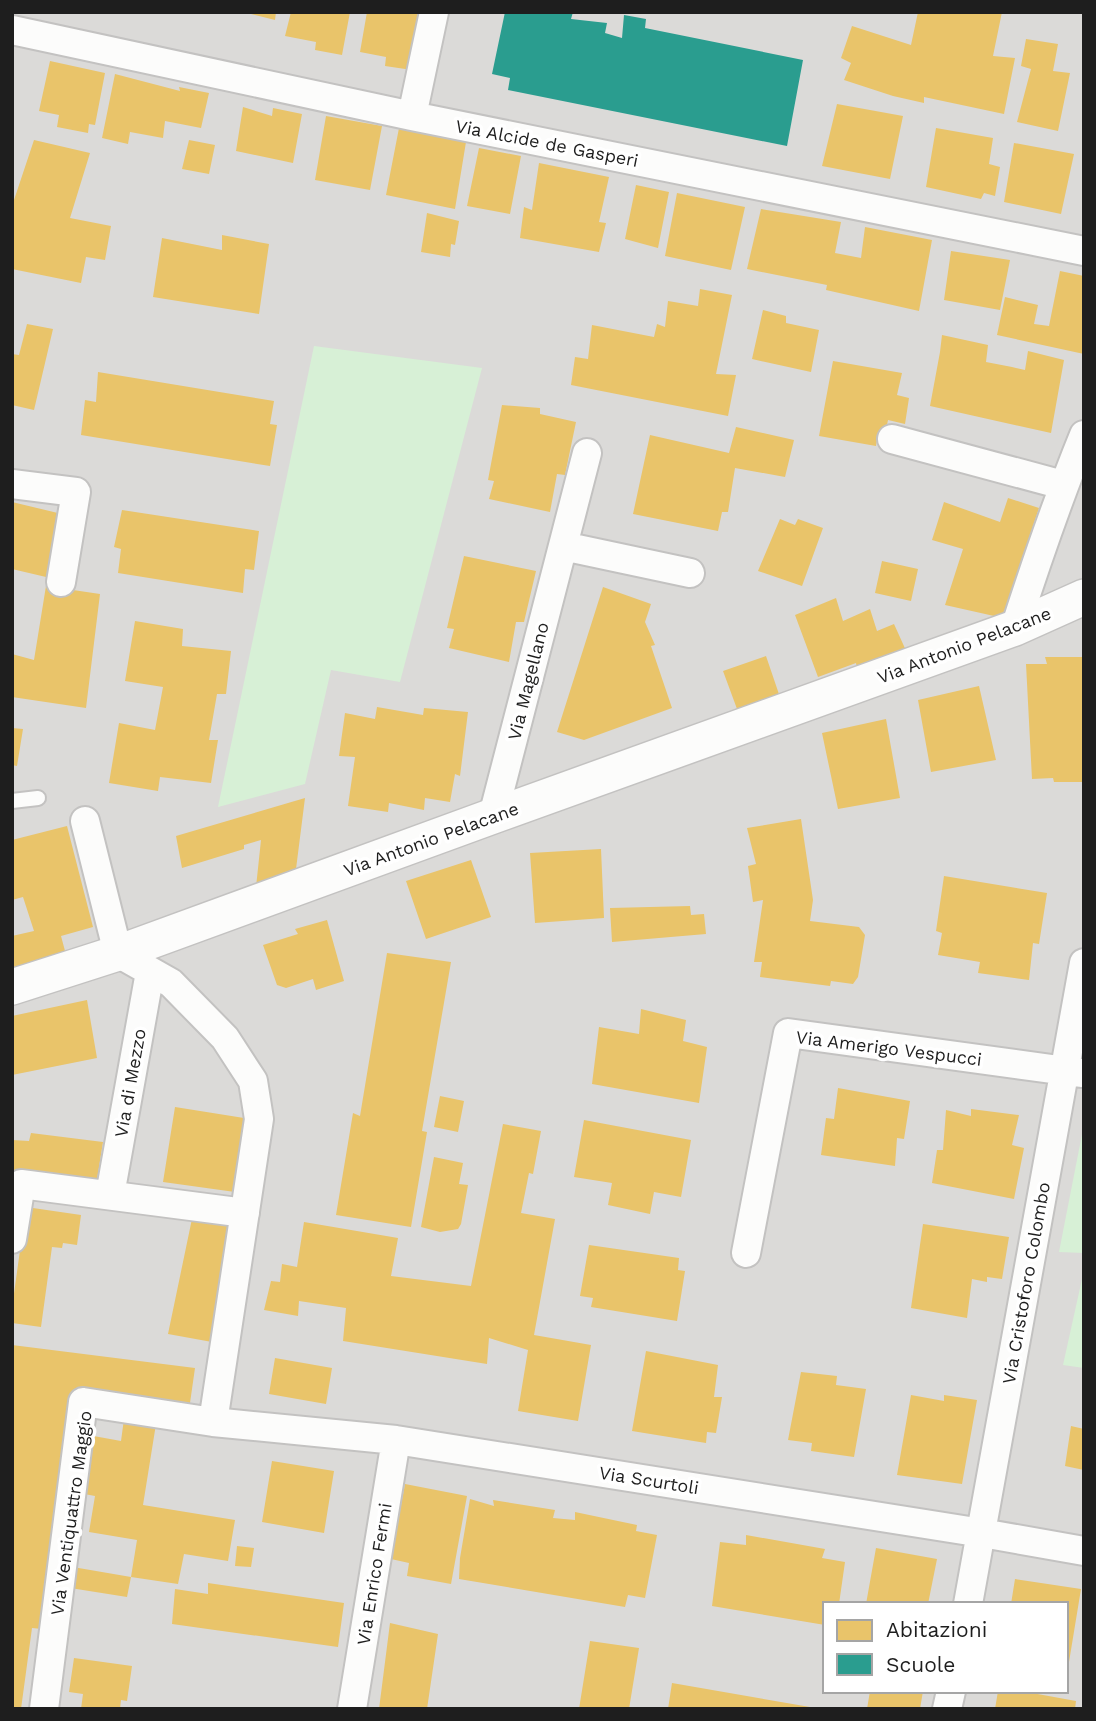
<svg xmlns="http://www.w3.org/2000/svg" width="1096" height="1721" font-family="'Work Sans',sans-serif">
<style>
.residential{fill:#dbdad8;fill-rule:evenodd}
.park{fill:#d7f0d6}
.homes{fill:#e9c46a}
.schools{fill:#2a9d8f}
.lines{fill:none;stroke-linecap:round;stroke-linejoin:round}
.service-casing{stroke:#c3c2c1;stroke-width:18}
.minor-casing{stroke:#c3c2c1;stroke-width:32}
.tertiary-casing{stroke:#c3c2c1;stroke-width:38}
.service{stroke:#fcfcfb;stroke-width:14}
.minor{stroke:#fcfcfb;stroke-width:28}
.tertiary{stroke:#fcfcfb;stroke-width:35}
.labels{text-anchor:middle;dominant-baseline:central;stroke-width:7;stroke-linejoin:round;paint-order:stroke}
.street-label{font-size:18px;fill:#1e1e1e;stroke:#fff}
</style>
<rect width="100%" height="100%" fill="#eceae7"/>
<path class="residential" d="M12,12h1072v1697h-1072zM825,1604h241v87h-241z"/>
<path class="park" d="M314,346l168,22 -82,314 -69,-12 -26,114 -87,23z
M1084,1124v129l-25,-1z
M1084,1270v98l-21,-3z"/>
<path class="homes" d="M243,12h33l-1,8z
M291,12h59l-8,43 -27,-5 1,-8 -31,-6z
M367,12h57l-12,58 -27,-4 1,-9 -26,-5z
M918,12h84l-9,44 22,2 -11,56 -80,-17v6l-31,-7 -49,-16 7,-17 -10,-5 11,-32 59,19z
M1026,39l32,5 -5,27 17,2 -12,58 -41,-9 14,-53 -10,-3z
M50,61l55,12 -10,52 -6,-1 -1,9 -31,-6 2,-12 -20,-4z
M115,74l65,17 -1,-4 30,6 -8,35 -36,-7 -2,17 -33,-6 -2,12 -26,-6z
M837,104l66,12 -13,63 -68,-13z
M243,107l29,9 1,-8 29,6 -9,49 -57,-12z
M326,116l56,10 -12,64 -55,-10z
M399,128l67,14 -11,67 -69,-14z
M936,128l57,10 -4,26 11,3 -5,29 -11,-3 -3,6 -55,-12z
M34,140l56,13 -20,65 41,8 -6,34 -19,-3 -5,26 -69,-14v-63z
M189,140l26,5 -6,29 -27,-5z
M1014,143l60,11 -13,60 -57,-12z
M479,148l42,8 -11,58 -43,-8z
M539,163l70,14 -10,45 7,1 -7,29 -79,-14 4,-31 8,3z
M636,185l33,7 -11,56 -33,-9z
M677,193l68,14 -14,63 -66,-14z
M761,209l80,13 -6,31 26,5 4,-31 67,13 -13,71 -93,-21 1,-5 -80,-16z
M427,213l32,8 -4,24 -4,-1 -1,13 -29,-5z
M222,235l47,9 -10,70 -106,-17 9,-59 60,12z
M951,251l59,9 -10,50 -56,-10z
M1060,271l24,5v78l-87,-19 8,-38 33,8 -4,19 15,2z
M700,289l32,6 -16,79 20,1 -8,41 -157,-31 4,-28 13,2 4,-34 62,12 3,-13 8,3 3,-26 30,5z
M763,310l23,6v7l33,7 -8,42 -59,-13z
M27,324l26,5 -19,81 -22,-5v-51l7,1z
M942,335l46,10 -2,17 26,5 13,3 3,-19 36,9 -13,73 -121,-27 10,-54z
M833,361l69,12 -5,22 12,3 -4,26 -17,-4 -4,19h-7l-1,7 -57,-10z
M98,372l176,29 -4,23 7,1 -7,41 -189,-31 4,-35 11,2z
M502,405l38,3v6l36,8 -11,53 -8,-1 -7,38 -61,-13 5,-18 -6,-1z
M736,427l58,13 -9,37 -50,-9 -7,44h-6l-4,19 -85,-17 17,-79 79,18z
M1008,498l31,10 -36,110 -58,-13 18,-56 -31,-9 12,-38 56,20z
M12,502l50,12 -16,63 -34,-8z
M122,510l137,21 -5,39 -9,-1 -2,24 -125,-20 3,-24 -7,-2z
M780,519l15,6 3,-6 25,9 -21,58 -44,-15z
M464,556l72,15 -12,51h-8l-7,40 -60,-14 5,-19 -7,-1z
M882,561l36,8 -7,32 -36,-8z
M46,586l54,8 -14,114 -74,-11v-43l22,6z
M603,587l48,17 -6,18 10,23 -4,1 21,62 -88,32 -27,-8z
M836,598l7,23 27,-12 7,22 17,-7 14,31 -50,18 -2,-10 -38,14 -23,-62z
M135,621l48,8 -1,17 49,5 -5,43h-9l-8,46h9l-7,43 -51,-6 -2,14 -49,-8 10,-60 36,7 8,-43 -38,-6z
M766,656l16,47 -42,14 -17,-46z
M1045,657h37l2,23v102h-30l-1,-4 -21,1 -6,-115h21z
M979,686l17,74 -65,12 -13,-72z
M377,707l46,8 1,-7 44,4 -8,64 -5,-2 -5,28 -25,-4 -1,12 -35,-7 -1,9 -40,-6 7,-49 -16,-1 6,-43 30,6z
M886,719l14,79 -62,11 -16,-76z
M12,728l11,1 -6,37 -5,-1z
M305,798l-9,71 -40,18 5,-47 -17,5v4l-62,19 -6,-32z
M801,819l12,81 -3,21 49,6 6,8 -7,42 -5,7 -22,-3 -1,5 -70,-9 2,-15h-8l9,-62 -10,2 -5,-36 8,-2 -9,-36z
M67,826l26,101 -32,9 7,26 -56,12v-38l22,-5 -11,-34 -11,3v-60z
M601,849l3,69 -69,5 -5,-70z
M471,860l20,57 -65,22 -20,-58z
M944,876l103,17 -8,51 -6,-1 -4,37 -51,-7 2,-11 -42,-7 4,-22 -6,-2z
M690,906l1,9 13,-1 2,20 -94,8 -2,-34z
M327,920l17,61 -28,9 -3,-11 -27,9 -9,-3 -14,-40 35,-11 -3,-5z
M387,953l64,9 -29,169 5,1 -16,95 -75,-12 17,-102 7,3z
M87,1000l10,58 -85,17v-59z
M641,1009l45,11 -3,21 24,6 -8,56 -107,-19 7,-57 40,7z
M838,1088l72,13 -6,38 -7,-1 -2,28 -74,-11 5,-37 8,1z
M440,1096l24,5 -6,31 -24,-5z
M175,1107l69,11 -9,74 -72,-10z
M971,1109l48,6 -7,30 12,3 -10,51 -82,-16 5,-33h6l3,-40 25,6z
M584,1120l107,20 -10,57 -27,-5 -4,22 -42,-9 4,-22 -38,-6z
M503,1124l38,7 -8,43 -4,-1 -8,40 34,6 -21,116 57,10 -13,76 -60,-10 10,-61 -39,-12 -2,26 -144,-23 3,-33 -47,-7 -1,15 -34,-6 7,-29 9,1 2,-18 15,3 7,-45 94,16 -7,38 80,10z
M31,1133l72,9 -7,44 -84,-10v-36l17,1z
M434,1157l29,6 -4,21 9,1 -7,39 -3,5 -18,3 -19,-5z
M26,1207l55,8 -4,30 -14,-2 -1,5 -10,-1 -11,80 -29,-4v-15z
M193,1214l43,4 -24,124 -44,-8z
M923,1224l86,13 -7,42 -15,-2v5l-15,-3 -5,39 -56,-10z
M589,1245l90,13 -1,12 7,1 -8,50 -86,-14 2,-9 -13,-2z
M12,1345l183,23 -6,42 -116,-14 -31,233 -10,-1 -11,81h-9z
M646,1351l72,14 -4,32h8l-6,36 -9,-1 -1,11 -74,-12z
M275,1358l57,10 -6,36 -57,-10z
M801,1372l36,4 -1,9 30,4 -12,68 -43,-6 1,-8 -24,-3z
M911,1395l33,6v-6l33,5 -15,84 -65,-9z
M124,1419l32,5 -13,81 92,15 -7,41 -44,-7 -6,30 -47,-7 -4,20 -63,-10 3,-21 64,11 6,-37 -48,-8 6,-36 -16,-3 9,-58 33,6z
M1071,1426l13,3v41l-19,-4z
M272,1461l62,10 -10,62 -62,-11z
M405,1484l62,12 -16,88 -44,-8 2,-13 -18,-4z
M470,1499l24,7 -1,-6 62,10 -2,8 22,2v-8l62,13 -1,6 21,4 -12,63 -17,-3 -3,12 -166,-28 1,-21z
M746,1535l79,14 -3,9 23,4 -6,42h-14v21l-113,-19 8,-64 26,3z
M237,1546l17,2 -3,19 -16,-1z
M876,1548l61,11 -9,45h-62z
M1015,1579l66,10 -12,73h-3v-58h-55z
M208,1583l136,20 -6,44 -166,-23 3,-35 33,5z
M390,1623l48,11 -11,75h-48z
M590,1641l49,7 -10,61h-50z
M74,1658l58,8 -5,35 -6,-1 -1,9h-39l2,-15 -14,-2z
M672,1683l138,24v2h-142z
M870,1691h53l-3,18h-53z
M998,1691h23l55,10 -1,8h-80z"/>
<path class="schools" d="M505,12h68l-2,7 36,4 -2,10 17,5 2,-23 22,4 -1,9 158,32 -16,86 -279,-56 2,-12 -18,-4z"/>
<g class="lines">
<g class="service-casing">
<path id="service" d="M12,801l26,-3"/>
</g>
<g class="minor-casing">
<path id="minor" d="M12,30l400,86 672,135
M412,116l22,-104
M892,439l171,46
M12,484l64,8 -15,90
M563,546l127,27
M1015,628c21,-65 43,-129 69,-193
M493,816l94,-363
M85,821l33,132 53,30 54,55 28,43 6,38 -46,303
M110,1195l40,-223
M12,1239l9,-55 224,29
M746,1253l42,-220 293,40
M968,1604l116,-641
M44,1709l39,-307 130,20 183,18 586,93 102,18
M352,1709l44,-269
M947,1709l4,-18"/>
</g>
<g class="tertiary-casing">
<path id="tertiary" d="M12,987l106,-34 375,-137 522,-188 69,-31"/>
</g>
<use href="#service" class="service"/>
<use href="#minor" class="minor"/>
<use href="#tertiary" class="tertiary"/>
</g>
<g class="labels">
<g class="street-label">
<text transform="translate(547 143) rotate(11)">Via Alcide de Gasperi</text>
<text transform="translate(964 645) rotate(-21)">Via Antonio Pelacane</text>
<text transform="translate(528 681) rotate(-76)">Via Magellano</text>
<text transform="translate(431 839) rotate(-20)">Via Antonio Pelacane</text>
<text transform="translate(889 1048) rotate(7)">Via Amerigo Vespucci</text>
<text transform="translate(130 1083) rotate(-80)">Via di Mezzo</text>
<text transform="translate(1026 1283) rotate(-80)">Via Cristoforo Colombo</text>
<text transform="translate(649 1480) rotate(9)">Via Scurtoli</text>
<text transform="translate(71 1513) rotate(-82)">Via Ventiquattro Maggio</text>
<text transform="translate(374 1574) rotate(-81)">Via Enrico Fermi</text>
</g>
</g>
<rect width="1096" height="1721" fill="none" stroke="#1e1e1e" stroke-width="28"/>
<rect x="823" y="1602" width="245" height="91" fill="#ffffff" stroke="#a5a5a5" stroke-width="2"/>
<rect x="837" y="1620" width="35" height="21" fill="#e9c46a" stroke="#a5a5a5" stroke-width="2"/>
<text x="886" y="1637" font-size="21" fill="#1e1e1e">Abitazioni</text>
<rect x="837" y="1654" width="35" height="21" fill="#2a9d8f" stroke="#a5a5a5" stroke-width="2"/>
<text x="886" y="1672" font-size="21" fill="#1e1e1e">Scuole</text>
</svg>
